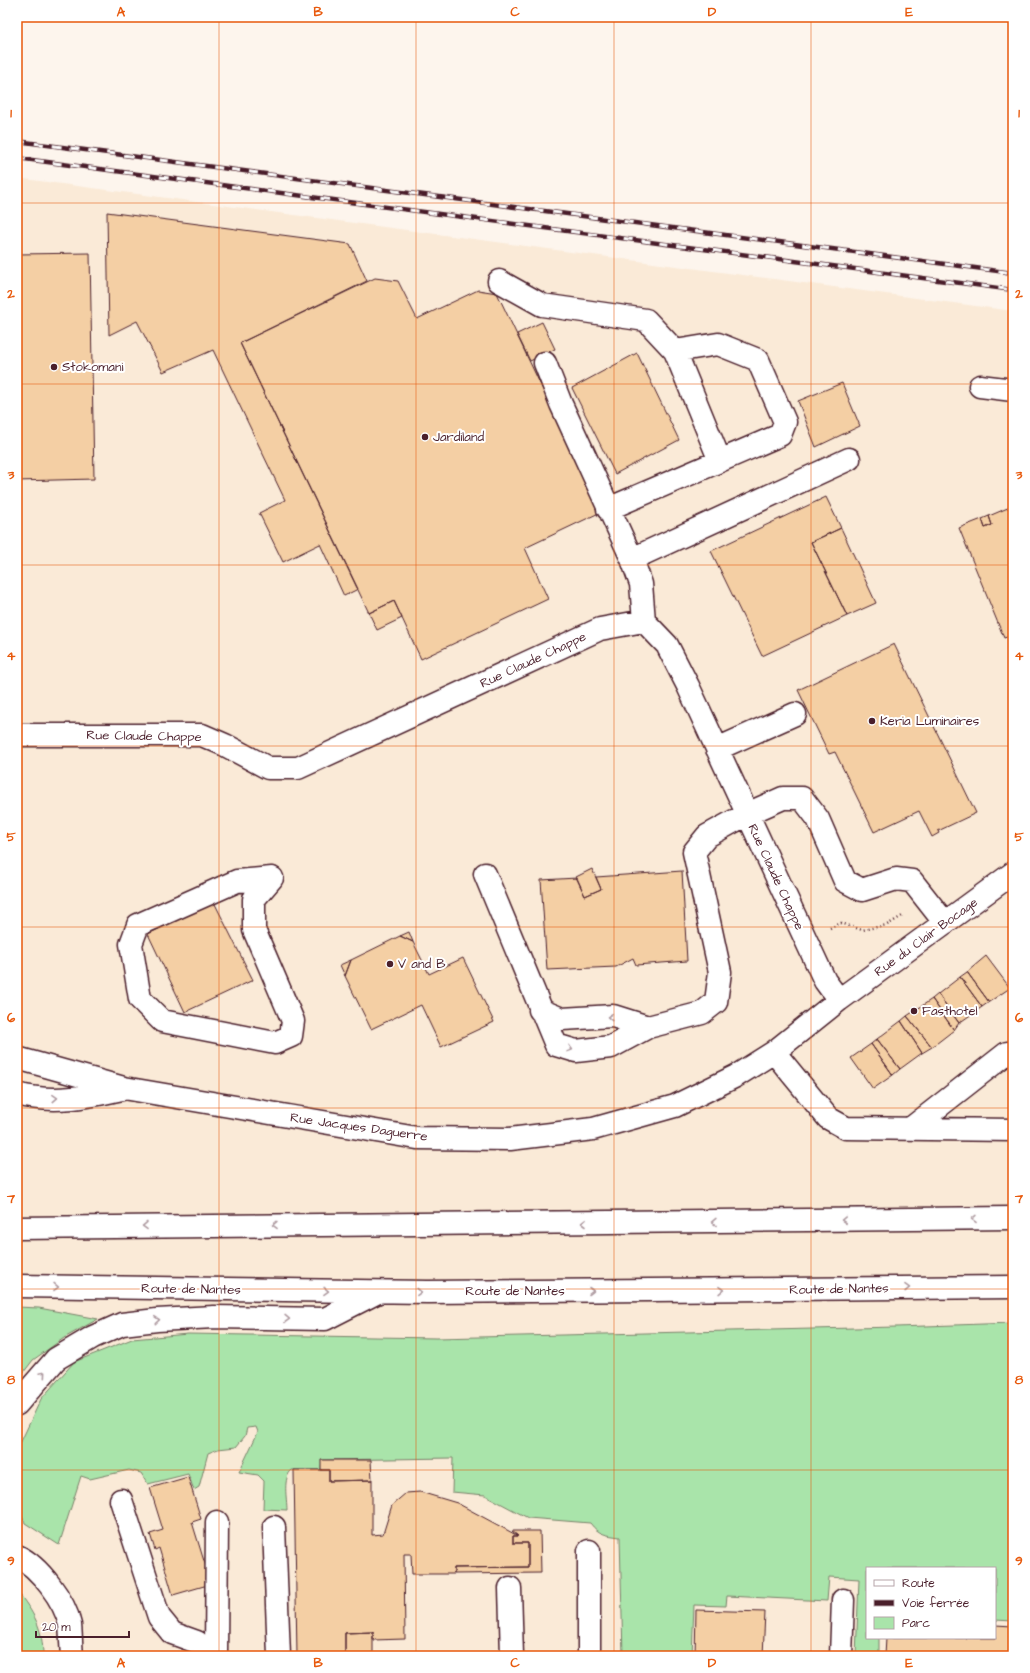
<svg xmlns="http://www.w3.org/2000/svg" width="1030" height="1673" font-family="'Architects Daughter',sans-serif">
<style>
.built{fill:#faead7;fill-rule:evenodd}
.green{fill:#a9e4aa;stroke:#7a826a}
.building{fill:#f4cfa4;stroke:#4a1f2b}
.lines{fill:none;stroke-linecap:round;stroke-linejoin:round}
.minor-casing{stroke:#4a1f2b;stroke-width:25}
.highway-casing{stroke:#4a1f2b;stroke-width:25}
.path{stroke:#4a1f2b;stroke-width:2.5;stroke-dasharray:1 3;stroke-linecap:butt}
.minor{stroke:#fff;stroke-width:22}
.highway{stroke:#fff;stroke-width:22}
.rail-casing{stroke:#4a1f2b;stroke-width:4.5}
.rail{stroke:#fff;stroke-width:3;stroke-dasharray:9;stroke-linecap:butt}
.oneway{stroke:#ae9aa0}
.grid{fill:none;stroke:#e8590c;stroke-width:1;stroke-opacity:0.55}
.poi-dot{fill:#4a1f2b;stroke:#fff;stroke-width:1.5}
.labels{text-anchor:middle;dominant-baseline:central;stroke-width:4;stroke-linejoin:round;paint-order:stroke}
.poi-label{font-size:13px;fill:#4a1f2b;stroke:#fff;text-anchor:start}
.street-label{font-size:13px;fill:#4a1f2b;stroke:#fff}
.neatline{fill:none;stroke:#e8590c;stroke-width:1.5}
.grid-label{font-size:13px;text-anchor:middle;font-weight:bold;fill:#e8590c}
</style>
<rect width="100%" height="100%" fill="#fdf5ed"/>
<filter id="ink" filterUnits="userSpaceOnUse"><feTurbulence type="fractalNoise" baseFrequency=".025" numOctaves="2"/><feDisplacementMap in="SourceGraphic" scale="8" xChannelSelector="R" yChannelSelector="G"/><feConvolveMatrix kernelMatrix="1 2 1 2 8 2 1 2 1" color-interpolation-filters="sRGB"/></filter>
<g filter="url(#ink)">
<path class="built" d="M17,178l996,133v1345h-996zM867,1568h128v70h-128z"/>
<path class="green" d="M17,1307l22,1 59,11 -34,19 -31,22 -16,21z
M1013,1323v298l-18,-1v-52h-128v70h12v18h-23l3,-77 -30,-2 -2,24 -100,-5 -1,10 -32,-1 -2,51h-69l-3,-119c-14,-2 -21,-2 -30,-14l-62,-5 -43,-23 -33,-3 1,-34 -131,2 -1,10h-29c-10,8 -5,28 -5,40l-24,-1 1,-28 -6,-6 -19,-3 19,-40 -2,-5 -9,1 -2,8 -9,11 -18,2 -10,4 -9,34 -5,3 -6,-16 -40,10 -7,-11 -12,-3 -39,9 -9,-3 -22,69 -34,-22 -8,-17v-56l24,-51 33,-37 58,-23 56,-5 249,4 459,-11z
M17,1591c17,22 26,37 26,65h-26z"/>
<path class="building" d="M107,212l243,32 17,37 -127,62 118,246 -14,7 -24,-52 -37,18 -24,-49 26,-13 -72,-150 -50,22 -26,-51 -28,14z
M90,253l4,226 -77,2v-227z
M375,278l23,3 19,38 61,-29 19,3 104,219 -76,36 23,51 -127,60 -27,-58 -25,12 -129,-270z
M542,322l13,27 -25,12 -13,-27z
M637,353l42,87 -64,34 -43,-86z
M842,383l18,43 -44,21 -18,-46z
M826,497l15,31 -30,14 36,74 -85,40 -51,-105z
M1010,507l3,7v121l-9,3 -45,-110 23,-9 3,9 7,-3 -3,-9z
M989,516l3,9 -7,3 -3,-9z
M841,528l35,75 -29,13 -36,-74z
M394,601l8,17 -25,12 -8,-17z
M894,644l82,169 -38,18 1,2 -7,4 -13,-26 -45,21 -39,-80 -6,2 -31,-64z
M592,869l9,20 -16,7 -9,-19z
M682,871l5,90 -51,4 -3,-7 -17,9 -69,3 -6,-90 36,-2 8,18 16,-7 -5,-12z
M214,902l39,78 -68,32 -37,-78z
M409,932l4,10 -13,-6z
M400,936l13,6 16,32 34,-16 31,64 -53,25 -20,-42 -50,24 -26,-53 6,-16z
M986,956l24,32 -21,14 -22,-30z
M351,960l-6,16 -5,-11z
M967,972l22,30 -7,5 -22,-30z
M960,977l22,30 -23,16 -21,-29z
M938,994l21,29 -5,7 -22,-31z
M932,999l22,31 -22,17 -25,-31z
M907,1016l25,31 -10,6 -21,-32z
M901,1021l21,32 -22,16 -23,-30z
M877,1039l23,30 -7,6 -22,-31z
M871,1044l22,31 -20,14 -22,-31z
M321,1460h50l1,20 -43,1v-11h-8z
M294,1470h35v11l43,-1v55l11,-1 9,-29 14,-12 14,-1 37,11 61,33h-5v7h15v24l-74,1v6h-42l-1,-20h-7l1,85 -32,1v-8l-28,1v23h-48z
M188,1477l13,42 -9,3 19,62 -38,11 -14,-47 -4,2 -5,-16 13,-4 -13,-42z
M512,1531h28l1,42 -87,1v-6l74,-1v-24h-15v-7h5z
M696,1610l69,2 -2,44h-68z
M995,1625l18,1v30h-128l1,-18h109z
M373,1632v24h-28v-23z"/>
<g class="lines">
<g class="minor-casing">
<path id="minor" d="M499,281l43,24 104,15 29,31
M545,363l16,41 71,155 9,25 3,37
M980,386l33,4
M608,509l172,-74 5,-13 -27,-62 -40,-16 -43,7 45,110
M632,559l217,-100
M17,735h185l23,10 43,23h30l302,-139 44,-8 23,24 21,41 137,295 14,19
M717,749l78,-35
M485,874l71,171 20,6 35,-4 37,-20 54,-14 14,-11 4,-30 -26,-120 13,-16 40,-22 36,-16h19l16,21 27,62 17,9 34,-11 16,2 33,42
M272,878l-18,21v31l39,91 -2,15 -16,7 -113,-22 -22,-22 -9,-55 7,-19 99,-44z
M540,1010l22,9 51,-3 35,11
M774,1052l54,66 18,10 167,2
M17,1058l107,30 293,50 93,1 83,-10 82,-23 61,-30 38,-24 65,-52 174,-127
M17,1094c35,10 70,3 105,-5
M910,1129l97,-76
M121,1500l38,117 13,16 25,9 10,14
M274,1527l5,129
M589,1551v105
M17,1556c22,10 48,45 53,69 1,10 1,21 2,31
M510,1588l2,68
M216,1656l1,-134
M841,1656l2,-56"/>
</g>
<g class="highway-casing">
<path id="highway" d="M17,1228l996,-10
M17,1286l411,6 585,-5
M17,1404l39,-45 37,-22 29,-13 35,-4 57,-3 111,2 51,-26"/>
</g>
<path class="path" d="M830,928l11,-5 21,7 25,-5 17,-10"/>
<use href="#minor" class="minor"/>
<use href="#highway" class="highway"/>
<g class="rail-casing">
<path id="rail" d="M17,141l996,132
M17,158l996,132"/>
</g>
<use href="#rail" class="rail"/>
</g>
<defs><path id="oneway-chevron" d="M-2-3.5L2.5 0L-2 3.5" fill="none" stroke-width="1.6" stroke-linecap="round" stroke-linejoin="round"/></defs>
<g class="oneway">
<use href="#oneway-chevron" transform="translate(610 1017) rotate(-177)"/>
<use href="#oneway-chevron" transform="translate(570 1049) rotate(16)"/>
<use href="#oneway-chevron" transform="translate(55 1098) rotate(-3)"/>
<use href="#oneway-chevron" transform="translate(974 1219) rotate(179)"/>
<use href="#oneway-chevron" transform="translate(844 1220) rotate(179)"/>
<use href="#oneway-chevron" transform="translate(714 1222) rotate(179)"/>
<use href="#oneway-chevron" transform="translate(584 1223) rotate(180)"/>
<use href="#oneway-chevron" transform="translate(275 1225) rotate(179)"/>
<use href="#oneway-chevron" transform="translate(145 1226) rotate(179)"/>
<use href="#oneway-chevron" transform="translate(56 1287) rotate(1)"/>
<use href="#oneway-chevron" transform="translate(907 1288) rotate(-1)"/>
<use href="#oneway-chevron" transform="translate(721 1290) rotate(-1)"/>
<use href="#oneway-chevron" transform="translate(326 1291) rotate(1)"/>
<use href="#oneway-chevron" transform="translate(591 1291)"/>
<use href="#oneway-chevron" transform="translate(419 1292) rotate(1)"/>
<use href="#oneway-chevron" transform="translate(287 1319) rotate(1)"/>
<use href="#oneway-chevron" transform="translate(157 1320) rotate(-5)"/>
<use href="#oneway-chevron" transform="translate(43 1374) rotate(-49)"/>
</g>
</g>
<path class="grid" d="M219,17v1639M416,17v1639M614,17v1639M811,17v1639M17,203h996M17,384h996M17,565h996M17,746h996M17,927h996M17,1108h996M17,1289h996M17,1470h996"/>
<g class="poi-dot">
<circle cx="54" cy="367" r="4"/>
<circle cx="425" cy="437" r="4"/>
<circle cx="872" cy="721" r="4"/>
<circle cx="390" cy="964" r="4"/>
<circle cx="914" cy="1011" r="4"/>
</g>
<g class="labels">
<g class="poi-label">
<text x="62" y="367">Stokomani</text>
<text x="433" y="437">Jardiland</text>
<text x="880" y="721">Keria Luminaires</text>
<text x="398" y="964">V and B</text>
<text x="922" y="1011">Fasthotel</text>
</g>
<g class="street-label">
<text transform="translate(533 660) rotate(-25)">Rue Claude Chappe</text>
<text transform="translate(144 736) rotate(1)">Rue Claude Chappe</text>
<text transform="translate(776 877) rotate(65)">Rue Claude Chappe</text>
<text transform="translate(926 937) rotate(-36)">Rue du Clair Bocage</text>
<text transform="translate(359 1127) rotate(8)">Rue Jacques Daguerre</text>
<text transform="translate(191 1289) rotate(1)">Route de Nantes</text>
<text transform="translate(839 1289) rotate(-1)">Route de Nantes</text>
<text x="515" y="1291">Route de Nantes</text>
</g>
</g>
<rect width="1030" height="1673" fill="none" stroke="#fff" stroke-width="44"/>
<rect x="866" y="1567" width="130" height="72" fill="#ffffff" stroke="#b7a5aa"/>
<rect x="874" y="1580" width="20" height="6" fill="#ffffff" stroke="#b7a5aa"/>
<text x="902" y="1587" font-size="12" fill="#4a1f2b">Route</text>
<rect x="874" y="1600" width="20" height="6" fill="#4a1f2b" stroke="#b7a5aa"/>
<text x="902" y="1607" font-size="12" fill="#4a1f2b">Voie ferrée</text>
<rect x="874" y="1617" width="20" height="12" fill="#a9e4aa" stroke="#b7a5aa"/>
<text x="902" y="1627" font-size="12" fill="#4a1f2b">Parc</text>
<path d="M36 1631v6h93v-6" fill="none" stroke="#4a1f2b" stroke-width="2"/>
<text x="42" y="1631" font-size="12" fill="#4a1f2b" stroke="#ffffff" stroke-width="3" paint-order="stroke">20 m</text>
<rect x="22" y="22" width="986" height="1629" class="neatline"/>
<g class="grid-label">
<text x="121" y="16">A</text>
<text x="318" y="16">B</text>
<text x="515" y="16">C</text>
<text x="712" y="16">D</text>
<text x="909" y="16">E</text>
<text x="11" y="117">1</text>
<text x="1019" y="117">1</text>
<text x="11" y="298">2</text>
<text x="1019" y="298">2</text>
<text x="11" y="479">3</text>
<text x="1019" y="479">3</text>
<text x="11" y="660">4</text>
<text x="1019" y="660">4</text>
<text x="11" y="841">5</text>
<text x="1019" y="841">5</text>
<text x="11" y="1022">6</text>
<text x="1019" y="1022">6</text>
<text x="11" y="1203">7</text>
<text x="1019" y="1203">7</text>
<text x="11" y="1384">8</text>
<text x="1019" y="1384">8</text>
<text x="11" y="1565">9</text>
<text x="1019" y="1565">9</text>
<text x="121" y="1667">A</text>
<text x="318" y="1667">B</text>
<text x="515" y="1667">C</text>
<text x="712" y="1667">D</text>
<text x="909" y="1667">E</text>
</g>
</svg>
